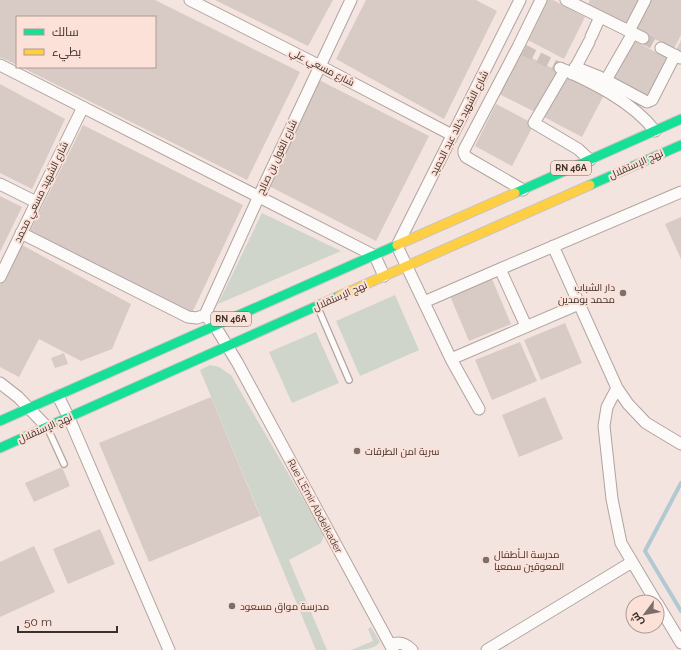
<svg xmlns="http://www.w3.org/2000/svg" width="681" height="650" font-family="Raleway,Cairo,sans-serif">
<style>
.green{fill:#d0d5cb}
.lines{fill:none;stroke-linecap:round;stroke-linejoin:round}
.stream{stroke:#b2c9d2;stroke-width:4}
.building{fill:#d8cbc6}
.street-tunnel{stroke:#cec0bb;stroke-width:11;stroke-dasharray:11 5.5;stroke-linecap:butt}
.lane-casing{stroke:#b0a4a0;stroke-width:8}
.street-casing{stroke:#b0a4a0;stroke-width:13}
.fast-casing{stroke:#ccc4c1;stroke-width:11}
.slow-casing{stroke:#ccc4c1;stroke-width:11}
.lane{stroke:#fdfbfa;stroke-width:5.5}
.street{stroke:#fdfbfa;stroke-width:11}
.fast{stroke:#16e098;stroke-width:9}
.slow{stroke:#ffcf43;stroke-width:9}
.poi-dot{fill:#7c6f6a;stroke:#fbe1d7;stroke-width:1.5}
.labels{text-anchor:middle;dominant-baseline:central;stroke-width:4;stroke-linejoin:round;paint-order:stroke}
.shield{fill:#fbe1d7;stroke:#75655f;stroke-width:1}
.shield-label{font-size:9px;font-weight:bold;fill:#3c302b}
.street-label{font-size:10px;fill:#3c302b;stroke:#fbe1d7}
.poi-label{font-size:10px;fill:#3c302b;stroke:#fbe1d7;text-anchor:start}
</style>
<rect width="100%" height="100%" fill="#f3e4df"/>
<path class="green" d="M262,213l79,38 -123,53z
M395,295l24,55 -59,26 -24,-55z
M316,332l23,51 -47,20 -23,-51z
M210,365l9,2 12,8 93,160 -3,8 -32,17 38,90h-11l-116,-280z
M371,627l9,15c-7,8 -18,8 -29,8l22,-9 -5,-12z"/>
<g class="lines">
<path class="stream" d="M681,483l-36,68 36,60"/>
</g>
<path class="building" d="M0,0h155l145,72 -53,108 -226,-113h134v-50h-138v48l-17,-8z
M215,0h118l-25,46z
M366,0h110l21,11 -53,108 -108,-60z
M546,0h7l32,17 -21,42 -38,-20z
M590,0h48l-12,23 -38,-19z
M651,0h30v35l-7,14 -38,-20z
M631,39l38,20 -22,42 -37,-20z
M681,40v12l-5,-2z
M520,52l38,19 -21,42 -38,-19z
M566,75l38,20 -22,42 -38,-20z
M319,80l110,56 -53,105 -109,-56z
M0,84l65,35 -33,70 -32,-16z
M496,104l38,20 -22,42 -37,-20z
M83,125l160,80 -51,108 -162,-82z
M0,196l22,11 -22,45z
M681,217v42l-16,-35z
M20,244l111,60 -19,45 -31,12 -42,-22 -20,38 -19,-10v-82z
M492,279l19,45 -42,17 -19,-45z
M565,323l17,40 -41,17 -17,-40z
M520,342l17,39 -45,19 -17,-40z
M64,353l4,11 -13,4 -4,-10z
M211,397l49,119 -111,46 -50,-119z
M545,397l18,42 -44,18 -17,-42z
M62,467l8,19 -36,16 -9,-19z
M100,529l15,35 -47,20 -15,-35z
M34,546l21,46 -55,25v-55z"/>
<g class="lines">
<path class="street-tunnel" d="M643,38l18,10
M524,50l36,18"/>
<g class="lane-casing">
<path id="lane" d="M318,308l31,72
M48,429l16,35"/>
</g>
<g class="street-casing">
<path id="street" d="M190,0l130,66 132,69
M566,0l77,38
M629,31l16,-31
M633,33l-27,47 41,22 5,-2 23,-45
M591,37l9,-20
M661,48l19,10
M0,65l375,191 9,20
M575,67l25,10
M560,68c32,14 73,34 95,63
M565,70l-31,53 44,26 12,11
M572,74l17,-32
M0,184l36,18
M523,190l-57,-33 -2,-4v-3l54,-103 23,-47
M21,233l167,84 9,1 8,-3
M553,246l64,142 11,16 18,19 35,21
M500,269l26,57
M0,277l83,-170
M424,302l76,-33 181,-77
M205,315l10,11 22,36 156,288
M205,315l54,-119 92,-196
M451,359l128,-55
M0,383l18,14 29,30
M617,388l-10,19 -3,19 8,73 9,44 35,59
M58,396l11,22 100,232
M479,409l-28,-50 -54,-113 123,-246
M657,603l24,40
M391,645c8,-4 15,-1 21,5
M487,650l145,-88"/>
</g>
<g class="fast-casing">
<path id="fast" d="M590,185l91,-40
M515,193l166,-74
M0,421l397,-176
M0,448l339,-152"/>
</g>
<g class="slow-casing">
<path id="slow" d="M397,245l118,-52
M339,296l251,-111"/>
</g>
<use href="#lane" class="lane"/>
<use href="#street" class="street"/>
<use href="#fast" class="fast"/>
<use href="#slow" class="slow"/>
</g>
<g class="poi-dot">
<circle cx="623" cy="293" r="4"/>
<circle cx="357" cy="451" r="4"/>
<circle cx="486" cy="560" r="4"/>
<circle cx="232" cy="606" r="4"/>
</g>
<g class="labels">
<g class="shield">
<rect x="551" y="161" width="40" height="14" rx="3"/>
<rect x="211" y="312" width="40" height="14" rx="3"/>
</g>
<g class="shield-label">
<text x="571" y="168">RN 46A</text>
<text x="231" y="319">RN 46A</text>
</g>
<g class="street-label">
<text transform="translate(322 67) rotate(27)">شارع مسعي علي</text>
<text transform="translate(459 123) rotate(-63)">شارع الشهيد خالد عبد الحميد</text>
<text transform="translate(277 157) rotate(-65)">شارع الغول بن صالح</text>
<text transform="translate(636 164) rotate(-24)">نهج الإستقلال</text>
<text transform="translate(41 192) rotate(-64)">شارع الشهيد مسعي محمد</text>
<text transform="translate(340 296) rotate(-24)">نهج الإستقلال</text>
<text transform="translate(45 428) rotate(-24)">نهج الإستقلال</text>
<text transform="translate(315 506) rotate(62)">Rue L'Emir Abdelkader</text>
</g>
<g class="poi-label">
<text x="615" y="287" text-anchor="end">دار الشباب<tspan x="615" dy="12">محمد بومدين</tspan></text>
<text x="365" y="451">سرية امن الطرقات</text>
<text x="494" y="554">مدرسة الـأطفال<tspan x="494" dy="12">المعوقين سمعيا</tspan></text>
<text x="240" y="606">مدرسة مواق مسعود</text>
</g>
</g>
<rect x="16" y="16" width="140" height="52" fill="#fbe1d7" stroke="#af9a92"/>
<rect x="24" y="29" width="20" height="6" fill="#16e098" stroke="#af9a92"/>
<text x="52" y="36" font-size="12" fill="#3c302b">سالك</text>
<rect x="24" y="49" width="20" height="6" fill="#ffcf43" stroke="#af9a92"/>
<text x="52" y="56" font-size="12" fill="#3c302b">بطيء</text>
<g transform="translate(645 614) rotate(238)"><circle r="19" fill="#fbe1d7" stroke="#af9a92"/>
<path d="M0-3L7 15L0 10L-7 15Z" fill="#7c6f6a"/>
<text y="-6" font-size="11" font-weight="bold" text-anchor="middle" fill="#3c302b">ش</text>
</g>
<path d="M18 626v6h99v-6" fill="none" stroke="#3c302b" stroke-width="2"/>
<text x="24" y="626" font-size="12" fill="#3c302b" stroke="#fbe1d7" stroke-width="3" paint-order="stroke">50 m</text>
</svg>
